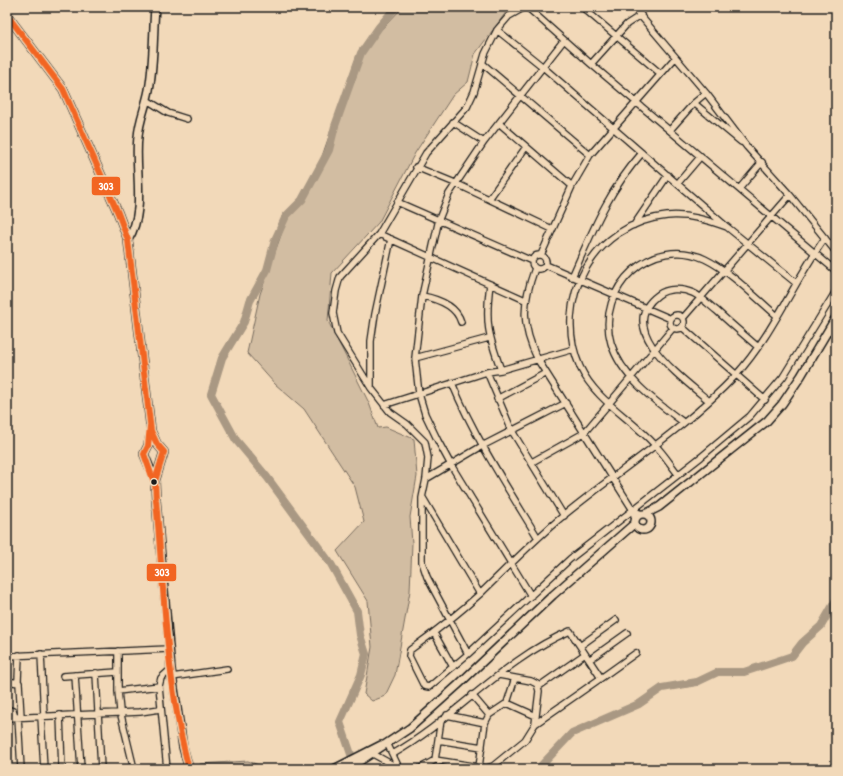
<svg xmlns="http://www.w3.org/2000/svg" width="843" height="776" font-family="'Patrick Hand',sans-serif">
<style>
.green{fill:#d2bda2;stroke:#776c5f}
.lines{fill:none;stroke-linecap:round;stroke-linejoin:round}
.river{stroke:#a99883;stroke-width:8}
.street-casing{stroke:#1c1c1c;stroke-width:8}
.secondary-casing{stroke:#1c1c1c;stroke-width:10}
.street{stroke:#f2d9b9;stroke-width:5.5}
.secondary{stroke:#f2d9b9;stroke-width:7}
.bus-1-casing{stroke:#f2d9b9;stroke-width:9}
.bus-1{stroke:#f26522;stroke-width:6}
.bus-dot{fill:#1c1c1c;stroke:#f2d9b9;stroke-width:1.5}
.line-badge{stroke:#f2d9b9;stroke-width:1.5}
.badge-label{font-size:11px;text-anchor:middle;font-weight:bold;fill:#fff}
</style>
<rect width="100%" height="100%" fill="#f2d9b9"/>
<filter id="ink" filterUnits="userSpaceOnUse"><feTurbulence type="fractalNoise" baseFrequency=".025" numOctaves="2"/><feDisplacementMap in="SourceGraphic" scale="8" xChannelSelector="R" yChannelSelector="G"/><feConvolveMatrix kernelMatrix="1 2 1 2 8 2 1 2 1" color-interpolation-filters="sRGB"/></filter>
<g filter="url(#ink)">
<path class="green" d="M403,7h107l-35,47 -7,28 -15,13 -38,58 -36,69 -47,51 -4,48 41,82 9,25 8,-1 28,12 3,37 -7,41 2,26 -2,48 -15,84 -10,21 -13,5 -8,-7 8,-47 -4,-46 -31,-50 27,-29 -9,-35 -51,-78 -29,-25 -28,-31 13,-59 26,-73 33,-56 38,-110z
M248,761l21,8h-67l-2,-5z"/>
<g class="lines">
<path class="river" d="M356,769l-16,-47 21,-47 5,-21 -6,-19 -3,-24 -26,-47 -64,-87 -31,-37 -25,-46 11,-36 22,-36 6,-21 17,-31 8,-30 11,-24 16,-16 27,-50 6,-24 26,-73 18,-26 17,-20
M538,769l34,-36 67,-29 23,-16 35,-6 21,-10h26l48,-16 10,-13 19,-17 15,-26"/>
<g class="street-casing">
<path id="street" d="M527,7l64,57 245,207
M582,7l79,67
M633,7l73,86 41,54 43,48 46,57
M497,30l46,37 184,160 69,56
M482,63l108,92
M591,64l36,-40 14,-9
M706,93l-12,10 47,39
M147,100l21,13 19,6
M453,122l31,20
M500,124l72,62
M670,130l24,-27
M416,167l39,16 97,46
M678,183l23,-27
M739,189l23,-27
M489,199l37,-52
M397,202l135,59
M634,225l34,-50
M379,234l146,66
M825,238c-31,43 -53,98 -89,137 -51,54 -116,94 -173,141 -29,24 -55,51 -82,77 -22,20 -46,39 -71,57l-1,6 15,30 5,1 39,-33 102,-95 131,-102 49,-41 33,-39 53,-86
M532 262a7 7 0 1 1 14 0a7 7 0 1 1-14 0Z
M541,255l31,-69 18,-31 85,-97
M546,265l125,54
M535,268c-13,36 -14,57 3,92l95,150 2,10
M572,277c21,-47 35,-84 70,-124
M490,284c-5,39 -2,50 11,86
M422,296c16,3 34,9 39,26
M670 322a7 7 0 1 1 14 0a7 7 0 1 1-14 0Z
M683,318l107,-123
M682,327l83,73
M415,358l74,-20
M487,372l25,59 52,85
M452,383c23,55 55,104 86,155
M371,386v-45l4,-27 16,-75
M497,399l49,-26
M709,401c-24,-21 -97,-72 -51,-106 9,-7 24,-7 35,-2 9,4 16,12 24,18 13,12 27,24 41,36
M384,405l103,-33 14,-2 73,-21
M683,422c-27,-20 -62,-45 -72,-79 -16,-55 41,-109 94,-84 25,12 50,38 71,56
M532,462l52,-29 89,-105
M678,474c-8,-10 -14,-20 -23,-29 -24,-27 -59,-44 -75,-78 -29,-66 14,-144 87,-151 21,-2 40,4 60,11
M426,479l56,-33 84,-43
M423,498l57,96
M633,510l8,4
M531,596l-80,-131 -13,-24 -13,-27 -6,-20 -4,-36 7,-62 17,-77 10,-25 35,-52 80,-102
M434,633l19,34
M580,646l36,-26
M118,651v40l2,20 14,58
M41,654l3,62
M468,654l-41,-77 -5,-15v-64l4,-19 2,-21 -3,-16 -18,-18 -17,-12 -19,-24 -34,-55 -4,-20 3,-22 4,-14 39,-43 47,-81 41,-46 7,-15 11,-38 12,-24 12,-14 16,-9
M7,656l162,-7
M589,660l38,-27
M96,673l5,96
M75,675l6,94
M499,675l32,6 6,3 2,7 -4,33
M63,676l54,-4
M172,677l55,-8
M601,678l35,-25
M7,681l12,2 2,34
M18,681l1,-26
M538,687l47,-33
M118,691l41,-5
M472,695l17,20
M507,703l29,13
M7,709l6,2 2,6
M60,715l2,54
M447,715l38,8 -6,44
M41,716l3,53
M18,717l3,52
M7,718l133,-6 20,-3
M485,723l4,-8 18,-12 8,-25
M438,740l44,7
M387,743l12,25
M373,754l27,15
M393,754c62,-35 110,-95 177,-123l31,47 -66,46 -10,16 -32,26 -7,2 -51,-8 -16,9
M435,760l6,-40
M167,769l-8,-83 2,-8 10,-9
M446,769l1,-7"/>
</g>
<g class="secondary-casing">
<path id="secondary" d="M7,15l56,74 55,124 10,27 23,191 -3,15 -4,8 11,27
M128,240c19,-31 6,-69 10,-103 1,-16 8,-31 11,-47 5,-27 4,-56 6,-83
M151,431l6,13 7,8 -9,29 1,19 15,169 12,78 6,22
M645,514l14,-7 108,-86 15,-17 19,-28 35,-59
M635 522a8 8 0 1 1 16 0a8 8 0 1 1-16 0Z
M334,769l47,-24
M348,769l62,-41 48,-43 95,-90 82,-72"/>
</g>
<use href="#street" class="street"/>
<use href="#secondary" class="secondary"/>
<g class="bus-1-casing">
<path id="bus-1" d="M7,15l56,74 55,124 10,27 23,191 6,13 7,8 -9,29 1,19c8,88 10,183 33,269
M150,426l-2,20 -4,8 11,31"/>
</g>
<use href="#bus-1" class="bus-1"/>
</g>
</g>
<circle class="bus-dot" cx="154" cy="482" r="3.5"/>
<g class="line-badge">
<rect x="91" y="176" width="30" height="20" rx="4" fill="#f26522"/>
<rect x="146" y="563" width="31" height="19" rx="4" fill="#f26522"/>
</g>
<g class="badge-label">
<text x="106" y="190">303</text>
<text x="162" y="576">303</text>
</g>
<rect width="843" height="776" fill="none" stroke="#f2d9b9" stroke-width="24"/>
<rect x="12" y="12" width="819" height="752" fill="none" stroke="#1c1c1c" stroke-width="1.5" filter="url(#ink)"/>
</svg>
